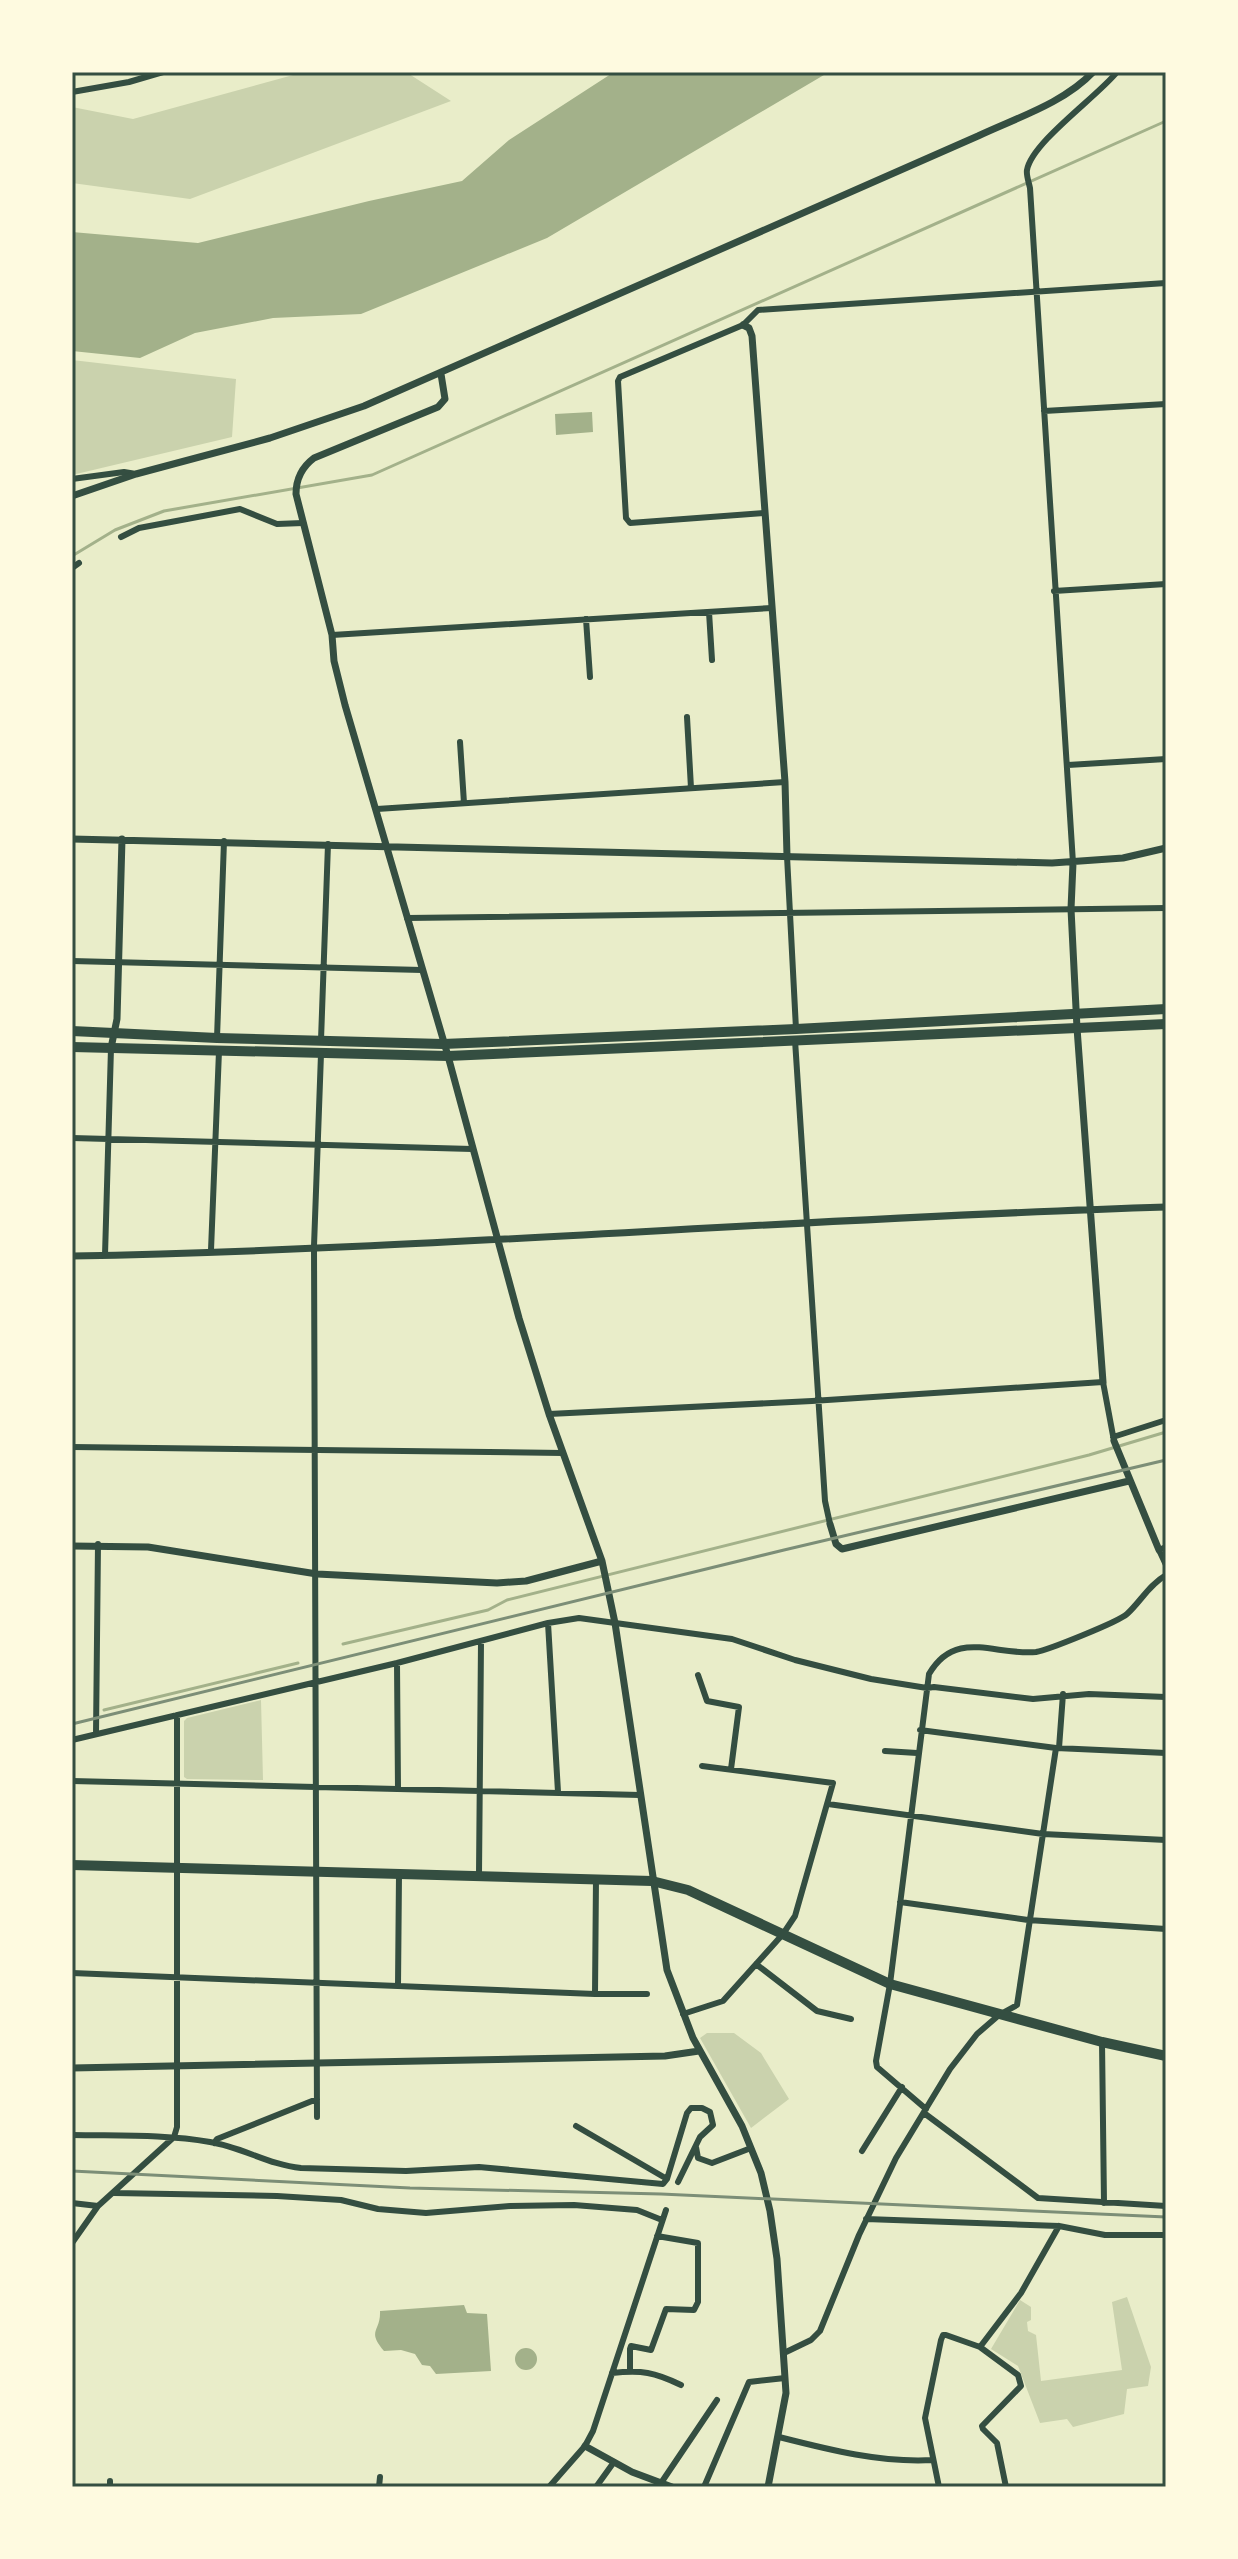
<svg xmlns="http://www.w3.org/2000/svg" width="1238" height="2559" font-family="'Archivo Narrow',sans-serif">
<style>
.green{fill:#cad2ad}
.water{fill:#a3b18a}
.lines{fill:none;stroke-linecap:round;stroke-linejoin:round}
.stream{stroke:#a3b18a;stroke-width:3}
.minor{stroke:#344e41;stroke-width:6}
.tertiary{stroke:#344e41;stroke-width:7}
.trunk{stroke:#344e41;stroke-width:10}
.rail{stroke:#7c8e77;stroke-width:3}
.neatline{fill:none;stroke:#344e41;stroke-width:3}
</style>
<rect width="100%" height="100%" fill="#e9edc9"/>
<path class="green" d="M304,72h102l45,29 -261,98 -118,-16v-76l61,12z
M72,360l164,19 -4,58 -160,38z
M261,1700l2,80 -76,-1 -3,-2v-56l3,-3z
M707,2033h27l27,20 28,46 -38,29 -51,-90z
M1127,2297l24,70 -3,19 -21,3 -3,25 -51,13 -6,-8 -27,4 -22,-57 -27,-17 29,-49 11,7v13l-4,2 1,9 8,4 5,46 81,-11 -10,-68z"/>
<path class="water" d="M614,72h215l-282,166 -186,76 -88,4 -78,15 -55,25 -68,-7v-119l126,11 171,-42 93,-20 47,-41z
M592,412l1,20 -37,3 -1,-21z
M464,2305l3,8 20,1 4,57 -55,3 -6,-8 -8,-1 -7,-11 -14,-4 -17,1c-18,-21 -3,-19 -4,-40z
M515 2359a11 11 0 1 1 22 0a11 11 0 1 1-22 0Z"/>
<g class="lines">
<path class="stream" d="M72,556l43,-26 49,-19 208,-36 794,-354
M343,1644l145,-34 19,-10 582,-145 77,-23
M104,1710l194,-47"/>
<path class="minor" d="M72,92l57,-10 34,-10
M1044,411l122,-7
M72,479l52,-7 12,2
M765,513l-135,10 -4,-5 -8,-137 2,-4 123,-52 15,-15 408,-27
M121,537l18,-9 101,-19 37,15 26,-1
M72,568l7,-5
M1054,591l112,-7
M709,612l3,48
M586,619l4,58
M332,635l440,-27
M687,717l4,71
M460,742l4,61
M1068,765l98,-6
M377,809l408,-27
M787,856l9,173
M1073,863l-43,-675c-1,-5 -4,-13 -3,-18 5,-28 71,-74 90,-98
M407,918l759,-10
M72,961l350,9
M217,1038l7,-197
M321,1040l7,-196
M795,1040l30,461 5,23
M72,1138l400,11
M211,1250l8,-199
M105,1255l6,-207
M549,1414l263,-13 291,-19 11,59
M1113,1437l53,-17
M72,1447l491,6
M1166,1547l-7,3 7,15
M548,1623l10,169
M397,1663l1,126
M698,1675l9,26 32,6 -8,62
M920,1730l136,18 110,5
M96,1734l2,-190
M72,1740l325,-77 151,-40 31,-5 153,21 63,21 76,19 56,9 7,-1 99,12 56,-5 77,3
M1059,1748l4,-54
M885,1751l32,2
M72,1781l568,14
M828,1804l215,30 123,6
M479,1875l2,-233
M900,1902l128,18 138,9
M756,1964l61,47 34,8
M72,1973l523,21h52
M398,1986l1,-112
M595,1994l1,-116
M683,2014l40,-13 60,-67 12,-18 38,-133 -131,-17
M1102,2042l2,161
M926,2109l-49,-42 -1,-6 14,-77 39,-310c27,-46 66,-18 107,-22 12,-2 82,-30 91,-38 14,-13 22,-29 39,-39
M924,2113l114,85 128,8
M317,2117l-3,-871 7,-192
M576,2126l91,53
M72,2135c46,1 93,-1 138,7 32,5 59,23 91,26l105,3 73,-4 184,17 4,-5 20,-66 4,-5h11l8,4 3,13 -13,12 -22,45
M214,2143l3,-4 100,-40
M696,2147l2,11 14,5 39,-15
M862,2151l40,-64
M114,2193l163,3 64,4 37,9 48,4 84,-7 64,-1 63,5 25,10
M72,2203l26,3
M866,2219l193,7 46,9h61
M72,2243l26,-37 76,-69 3,-10v-412
M980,2347l41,-54 38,-67
M784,2353l27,-13 9,-9 39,-96 37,-77 54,-89 27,-35 22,-19 18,-10 39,-257
M630,2371v-22l1,-3 20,4 15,-41 28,1 4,-8v-59l-41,-7
M612,2373c30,-3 42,-1 69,12
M779,2437c51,13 102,26 154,23
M661,2483l56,-83
M110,2487v-6
M379,2487l1,-10
M549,2487l36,-41 8,-15 73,-221
M596,2487l18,-25
M704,2487l45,-105 36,-4
M939,2487l-14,-69 16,-78 2,-5h3l34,12 38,28 3,11 -39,40 1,3 14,14 9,44"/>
<path class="tertiary" d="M743,325l6,3 3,8 33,446 2,74
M441,374l4,25 -7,8 -124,51c-12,9 -18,21 -18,36l36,141 2,26 11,44 103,351 71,262 30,96 53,147 13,62 52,347 26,68 49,88 19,47 9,38 7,48 9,134 -18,94
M72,496l64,-22 134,-36 94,-32 614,-270c38,-18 86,-33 115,-64
M72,839l980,24 71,-5 43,-10
M1073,863l-2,46 6,119 26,354
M111,1048l6,-29 5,-180
M72,1256c365,-7 729,-38 1094,-49
M1114,1441l45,109
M830,1524l6,20 6,5 287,-68
M72,1546l76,1 169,27 180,9 29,-2 76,-20
M72,2068l593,-12 34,-5
M585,2446l47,26 40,15"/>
<path class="trunk" d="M72,1031l145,7 226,6 353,-15 370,-20
M72,1047l376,9 718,-32
M72,1865l580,16 36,9 202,94 212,58 64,14"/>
<path class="rail" d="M72,1724l712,-174 382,-90
M72,2171l338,17 251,6 505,23"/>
</g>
<rect width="1238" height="2559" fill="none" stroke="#fefae0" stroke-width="148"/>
<rect x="74" y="74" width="1090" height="2411" class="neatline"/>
</svg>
